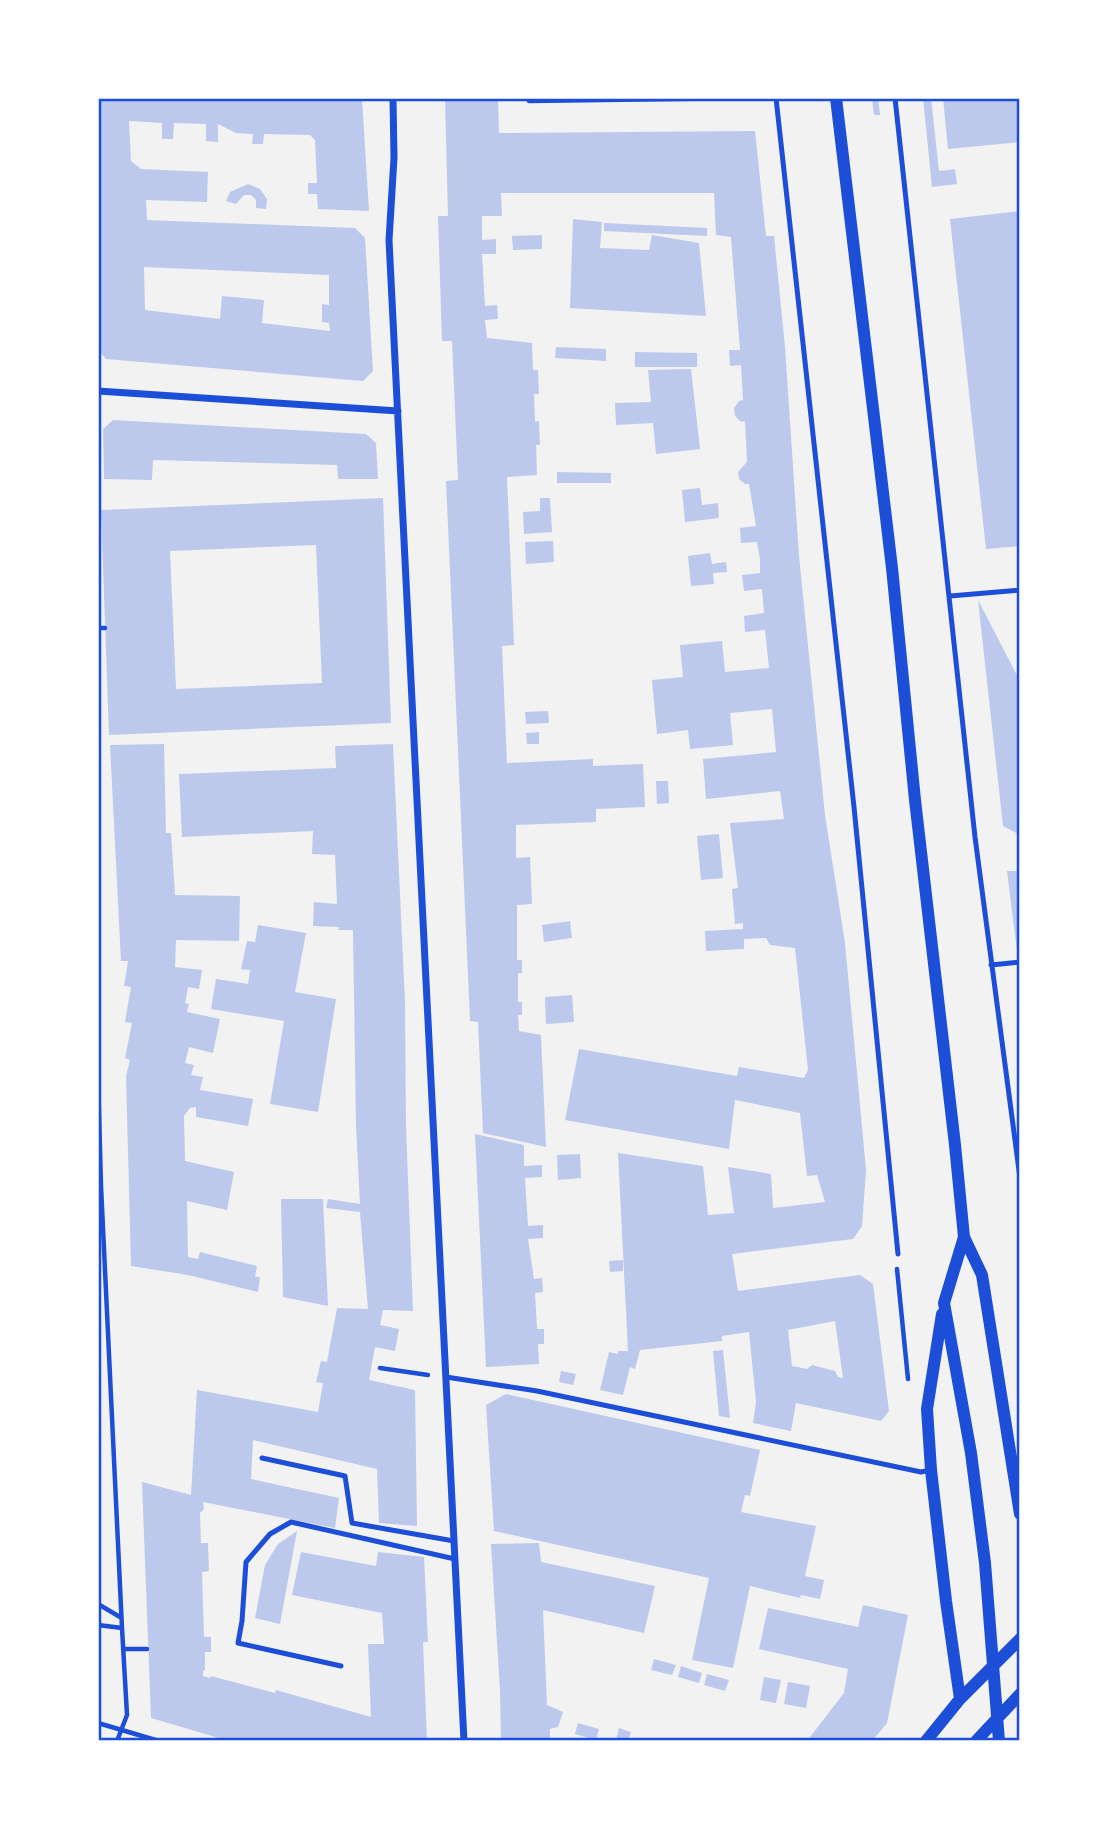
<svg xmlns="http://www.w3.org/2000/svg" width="1118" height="1839" font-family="Barlow,sans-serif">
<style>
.building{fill:#bdc9ec;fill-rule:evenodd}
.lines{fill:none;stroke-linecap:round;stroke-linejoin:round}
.path{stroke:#1d4ed8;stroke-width:4.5}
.service{stroke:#1d4ed8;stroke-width:5}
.minor{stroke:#1d4ed8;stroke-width:7}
.tertiary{stroke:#1d4ed8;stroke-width:12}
.neatline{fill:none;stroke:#1d4ed8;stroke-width:2.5}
</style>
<rect width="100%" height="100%" fill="#f2f2f2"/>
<path class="building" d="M98,98h264l7,113 -51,-2 -1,-15h-9v-11h9l-2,-43 -5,-5 -46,-1 -1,10h-11l1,-10 -17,-1 -18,-9v18l-12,-1v-17l-32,-1 -1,16h-11v-16l-33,-2 2,40 10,8 67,3 -1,30 -61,-2 1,20 208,8 10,10 8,133 -10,10 -257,-22 -8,-9zM144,267l185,8v30l-7,-1v18l7,1 1,8 -68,-8 2,-23 -42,-4 -2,23 -75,-9z
M445,98h53l1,35 256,-2 11,105h8l11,111 14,209 26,259 20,128 21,227 -4,56 -9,13 -121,15 6,37 122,-16 13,9 16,127 -8,10 -85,-18 -5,28 -38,-8 3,-21 -7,-70 -27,4v5l-82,9 -5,19 -5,-2 -7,28 -23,-5 9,-38 9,2v-3h10l-10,-198 85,13 5,49 26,-2 -6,-46 43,7 2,34 52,-6 -8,-27 -10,1 -7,-63 -65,-13 -6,49 -164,-29 14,-71 158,27 2,-9 65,11 4,-8 -13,-122 -25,-3 -4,-7 -22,1v10l-38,2 -1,-20 38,-2v-6l-8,1 -3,-35 6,-1 -8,-65 54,-4 -4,-28 -74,8 -3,-40 73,-7 -4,-43 -42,4 3,32 -43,4 -2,-19 -31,4 -5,-54 31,-3 -3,-32 42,-4 3,31 44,-4 -4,-38 -20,2 -1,-16 20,-3 -2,-24 -18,2 -2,-16 18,-2v-14l-3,-17 -16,1 -1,-15 16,-2 -7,-42h-4l-6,-5 -1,-7 9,-10 -2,-41 -4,1 -6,-6 -1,-8 5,-7 4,-1 -2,-35 -11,1 -1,-16h11l-9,-113 -15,-2 -2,-42h-213l1,23h-20v24l14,-1v15h-14l3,52 12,-1 1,14 -13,1 2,18 45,5 1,27h5l1,24h-5l1,28 4,-1 1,24h-4l1,30 -30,2 7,168 -12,1 5,117 86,-4v7l50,-2 2,43 -49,2v13l-80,3v33l14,-1 2,47 -15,1v55h5v13h-4v29h4v13h-4l1,16 22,4 5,112 -63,-14 -5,-111 -8,-1 -24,-540 12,-1 -6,-139h-10l-4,-125h10zM835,1321l8,57 -5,-1 -3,-6 -23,-6 -5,4 -15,-3 -4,-36z
M872,98h6l2,17h-6z
M923,98h8l8,73 16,-2 2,15 -25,3z
M943,98h77v44l-72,7z
M248,184l12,5 7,10 -1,10 -10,-1v-8l-5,-5h-7l-8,9 -10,-3 4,-9z
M1020,211v335l-34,3 -36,-330z
M573,219l29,3 -2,26 49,2 3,-15 47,8 7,73 -136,-8z
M604,223l103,5v8l-103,-5z
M542,235v14l-29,1 -1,-14z
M556,347l50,2v12l-51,-3z
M635,352l62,1v14h-62z
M691,369l9,80 -44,5 -3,-31 -37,2 -1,-22 36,-1 -3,-32z
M113,420l253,14 10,9 2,36h-40l-1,-14 -184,-5 -1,20 -48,-1 -1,-50z
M557,472l54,1v10h-54z
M700,488l2,17 16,-2 1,15 -34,4 -3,-32z
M383,498l8,225 -282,12 -8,-225zM316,545l6,138 -146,6 -6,-138z
M540,498h10l2,34 -28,2 -1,-22 17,-1z
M553,541l1,21 -28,2 -1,-22z
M710,553l2,11 14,-2 1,10 -14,1 1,11 -23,2 -3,-30z
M978,600l42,81v154l-17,-9z
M548,711l1,12 -23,1 -1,-12z
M539,732v12h-12l-1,-11z
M164,744l2,89h5l4,62 65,1 -1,45 -63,-1 -1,27 27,3 -3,19 -11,-2 -3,16 4,1 -2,8 33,7 -7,34 -24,-6 -4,16 9,2 -3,10 12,2 -3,13 53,9 -5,27 -52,-9v-10l-6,1 -6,8 1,45 49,11 -7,38 -40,-9 1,56 10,2 2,-7 57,14 -2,11h5l-2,15 -70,-17 -57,-9 -5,-190 4,-16 -5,-2 7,-35 -7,-1 6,-35 -7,-1 4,-25h-7l-11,-216z
M393,744l12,258 1,124 7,185 -30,-1 -3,15 19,4 -4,22 -20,-4 -6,33 46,10 2,136 -38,-3 -2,-54 -124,-29 -2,39 88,19 -4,30 -132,-26 1,7 -4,4 1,30h7l1,28 -7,1 2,65h7v15h-6v18l-2,1v5l7,2 1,-2 64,17 1,-3 95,27 -3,-73h16l-2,-31 -90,-18 9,-43 75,14 2,-14 46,5 4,85h-5l4,99h-198l-78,-23 -9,-236 49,13 6,-105 121,22 5,-29 -7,-1 5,-21 6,1 10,-54 31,1 -8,-97 -34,-4 2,-9 32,5 -4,-78 -3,-196h-15l1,-3 -26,-1 1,-24 23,2 -2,-49 -23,-1 1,-23 -131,6 -3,-63 157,-6 -1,-22z
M656,781h12l1,22 -12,1z
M719,834l4,44 -22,2 -4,-44z
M1007,871h13v76l-3,4z
M570,921l2,17 -28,4 -2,-17z
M258,925l48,8 -11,59 41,7 -18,113 -48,-8 14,-83 -73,-12 5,-30 32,5 2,-14 -9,-1 6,-28 8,1z
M572,995l2,27 -28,2 -1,-27z
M475,1134l49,11v21l18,-1v12l-17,1 3,48 15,-1v13l-15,1 6,40 8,-1 1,14 -8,1 2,36h7v15h-6l1,20 -53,3z
M580,1154l1,24 -23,2 -1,-25z
M281,1199h42l5,107 -45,-9z
M623,1260v11l-13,1 -1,-11z
M723,1350l7,68 -11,-2 -6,-65z
M561,1371l15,3 -3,11 -14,-3z
M506,1394l254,56 -10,46 -5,-1 -4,17 75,14 -11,50 19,4 -4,19 -19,-4 -1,3 -50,-12 -17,82 -41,-8 17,-82 -215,-47 -8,-126z
M297,1531l-17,93 -25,-6 10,-53 13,-21z
M539,1543l2,19 114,24 -11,47 -101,-23 4,95 16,7 -5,15 -8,2v12h-49l-1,-51 -9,-146z
M863,1605l45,10 -21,108 -15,18h-65l37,-48 4,-24 -89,-20 9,-41 90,19z
M654,1659l22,6 -4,10 -21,-5z
M681,1666l21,7 -3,10 -21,-6z
M707,1674l22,6 -4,11 -21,-6z
M764,1677l17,3 -5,23 -16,-3z
M788,1682l22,4 -4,22 -22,-4z
M578,1723l21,6 -3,11 -21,-6z
M619,1728l12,4 -3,9 -12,-1z"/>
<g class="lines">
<path class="path" d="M529,98v3l222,-3
M98,628h7
M98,1075l3,111 21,442 5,87 -10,26
M897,1269l11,110
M380,1368l48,7
M98,1604l22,13
M98,1625l24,3
M123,1649h24
M98,1723l61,18"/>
<path class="service" d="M776,98l78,709 44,447
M895,98l80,739 45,341
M950,596l70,-6
M991,965l29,-3
M446,1377l91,14 384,81 9,-2
M262,1458l83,18 7,47 102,18
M341,1666l-103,-23 4,-22 4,-59 24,-28 21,-12 164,37"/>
<path class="minor" d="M393,98l1,60 -5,82 75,1501
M98,391l300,20"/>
<path class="tertiary" d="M836,98l56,470 23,232 40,345 9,92 18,38 38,239
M964,1237l-20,66 27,150 14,110 14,178
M942,1314l-15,95 4,61 15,131 14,98
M926,1741l34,-42 60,-60
M976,1741l44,-47"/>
</g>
<rect width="1118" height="1839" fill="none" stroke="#ffffff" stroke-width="200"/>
<rect x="100" y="100" width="918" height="1639" class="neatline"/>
</svg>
